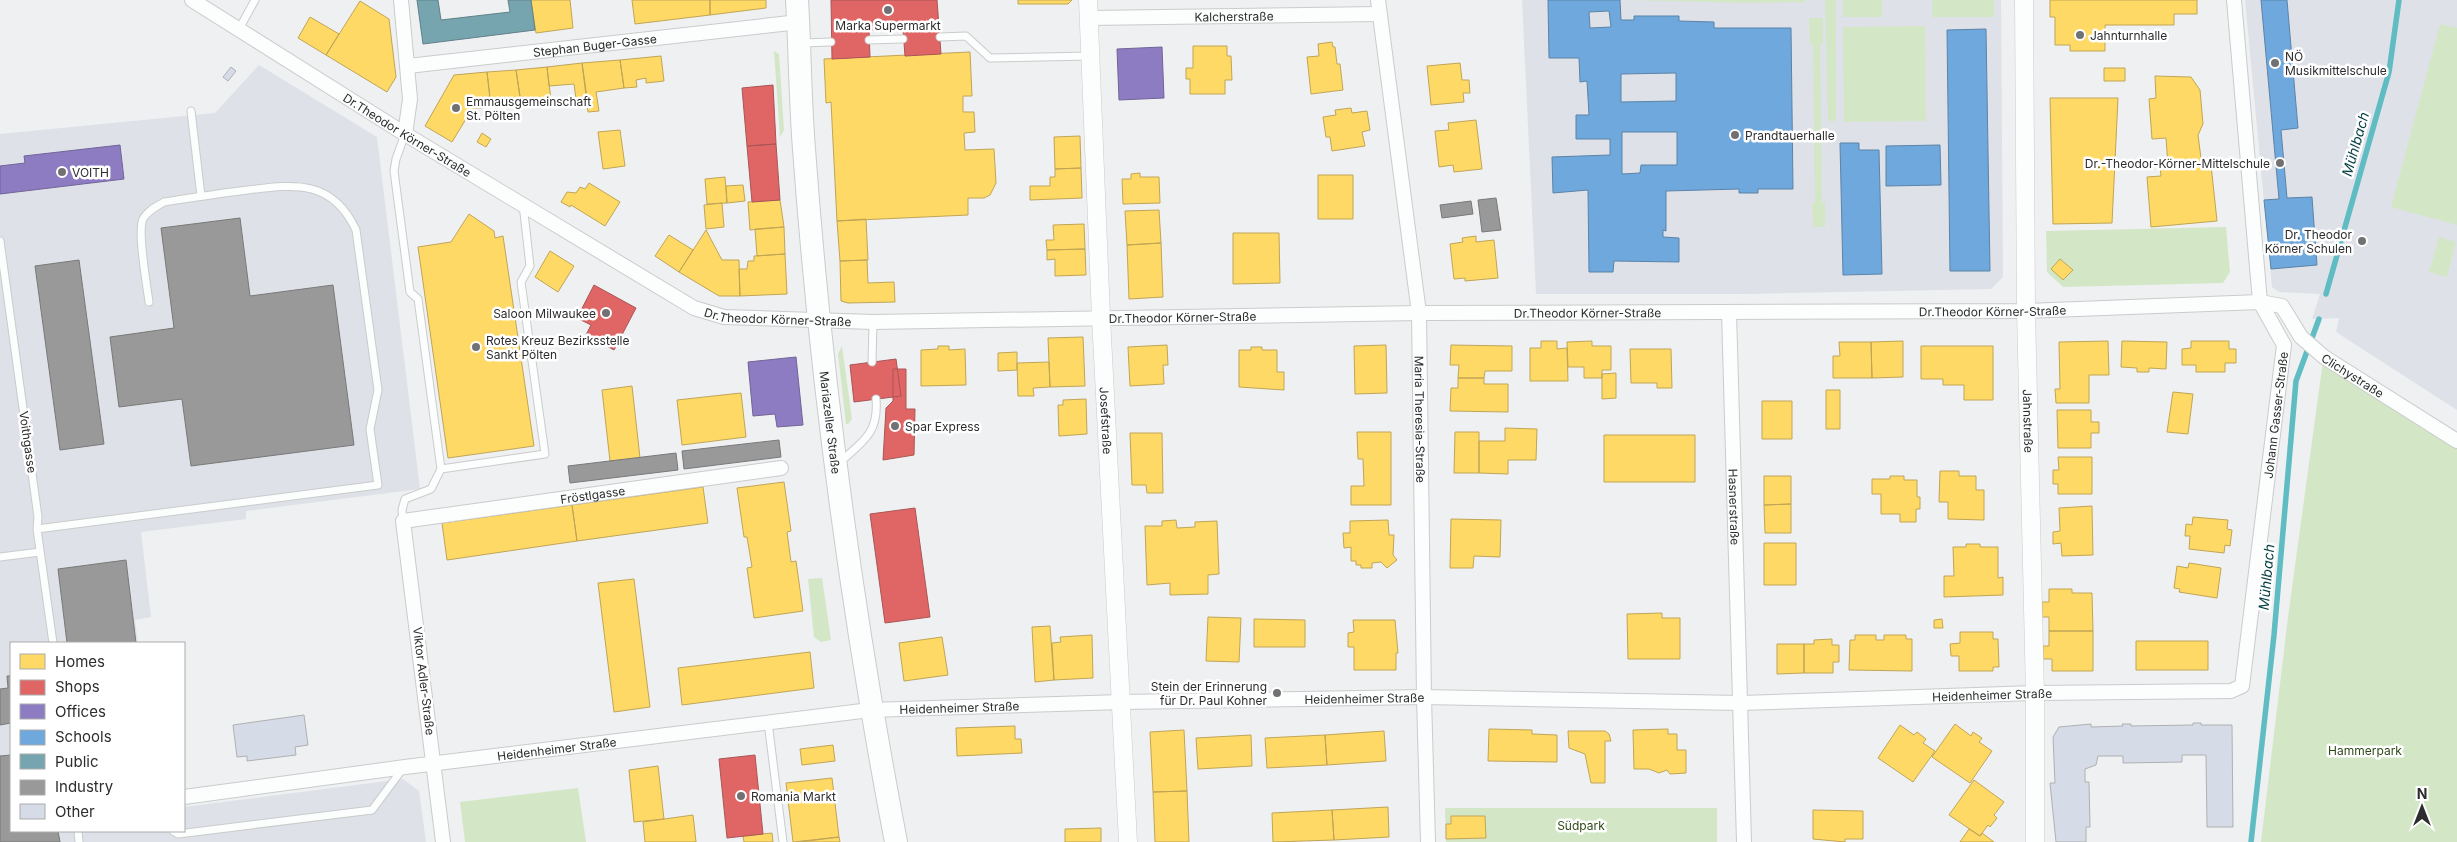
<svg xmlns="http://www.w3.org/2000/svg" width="2457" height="842" font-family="Inter,sans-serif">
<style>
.built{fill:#dee1e7}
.green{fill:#d3e7c7}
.homes{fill:#ffd966;stroke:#c0a556}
.shops{fill:#e06666;stroke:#aa5556}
.offices{fill:#8e7cc3;stroke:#716497}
.schools{fill:#6fa8dc;stroke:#5b83a8;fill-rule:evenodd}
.public{fill:#76a5af;stroke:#608189}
.industry{fill:#999;stroke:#797979}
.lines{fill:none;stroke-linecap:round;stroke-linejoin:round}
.stream{stroke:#5ebcc2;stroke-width:5.5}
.building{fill:#d6dbe8;stroke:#afb0b1}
.service-casing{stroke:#cacbcc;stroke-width:9}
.minor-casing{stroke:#cacbcc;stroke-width:16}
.tertiary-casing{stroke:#cacbcc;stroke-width:19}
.primary-casing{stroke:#cacbcc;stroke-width:24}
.service{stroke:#fcfdfd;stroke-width:7}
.minor{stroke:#fcfdfd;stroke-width:14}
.tertiary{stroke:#fcfdfd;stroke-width:18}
.primary{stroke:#fcfdfd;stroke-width:22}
.poi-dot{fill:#717173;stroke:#fff;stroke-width:2}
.labels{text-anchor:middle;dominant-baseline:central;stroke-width:5;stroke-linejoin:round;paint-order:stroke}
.street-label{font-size:12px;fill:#2d2d2f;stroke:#fff}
.poi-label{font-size:12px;fill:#2d2d2f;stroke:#fff;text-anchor:start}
.park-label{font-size:12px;fill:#304a17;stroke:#fff}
.water-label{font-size:14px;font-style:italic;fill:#053f43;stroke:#fff}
</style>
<rect width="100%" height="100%" fill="#eef0f2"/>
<path class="built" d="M1522,0h479l2,277 -12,12 -244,5h-211z
M2245,0h212v410l-121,-78 3,-14 -27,1 8,-25 -41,-2 -7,-5z
M259,65l118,72 43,352 -174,22v8l-105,13 10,85 -16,3 3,23h-127v188h173v-24l219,-28 16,12 7,51h-426v-708l215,-21z"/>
<path class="green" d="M1630,0h175v2l-60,1z
M1825,0h11v121h-8z
M1843,0h39v17h-39z
M1932,0h62v17h-62z
M1809,18h14v26l-3,1 2,157h3v25h-12l-1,-25h3l-2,-157 -3,-1z
M2440,24l17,4v197l-66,-18z
M1925,26l1,95 -82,1 -1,-95z
M774,51l5,3 5,76 -4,7z
M2226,227l4,45 -7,11 -160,4 -16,-15 -1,-41z
M2439,237l17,5 -9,35 -18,-5z
M842,346l10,73 -4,5h-2l-8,-70z
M2323,361l134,86v395h-196l27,-225z
M822,578l9,62 -10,2 -7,-5 -6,-58z
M578,788l8,54h-121l-5,-40z
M1445,808h272v34h-271z"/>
<path class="homes" d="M531,0h39l3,28 -37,5z
M632,0h78v15l-75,9z
M710,0h56v8l-56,7z
M1018,0h54l-4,4h-50z
M2050,0h147v14h-23v11h-69v26h-35v-6h-15v-28h-5z
M360,1l29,18 7,58 -9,15 -61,-37z
M310,17l29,17 -13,21 -28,-17z
M1332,42l1,5h2l2,17h3l3,26 -32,4 -4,-37 12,-1 -1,-12z
M1193,46h34v10h4l1,24h-7v14h-35v-15h-4v-11h7z
M970,52l2,44h-9v16h11l1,20 -11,1 1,17 29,-1 2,34 -6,12 -6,3h-16v17l-131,6 -6,-119 -5,1 -2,-44z
M661,56l3,25 -18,2v-5l-10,2 1,7 -13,1 -4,-28z
M620,60l4,28 -28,4 3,19 -11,1 -6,-49z
M582,63l5,34 -11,2 -2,-15 -25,2 -2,-19z
M1460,63l2,17h7l1,13h-7l1,9 -33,3 -4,-39z
M547,67l4,33 -30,3 -5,-33z
M2104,68h21v13h-21z
M516,70l5,33 -30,4 -4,-35z
M487,72l4,35 -19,2 -20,33 -27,-16 29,-51z
M2155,76l36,1 9,13 3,34 -5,11 4,31 9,-1 6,56 -66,6 -4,-50 14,-1 -1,-10 8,-1 -2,-27 -14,1 -3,-40 7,-1z
M2050,98h68l-6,125 -59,1z
M1351,108l1,5 15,-2 3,19 -8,2 3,14 -33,5 -2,-14h-4l-3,-20 13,-2 -1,-5z
M1476,120l6,49 -28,3 -1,-7 -14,2 -4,-36 14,-1 -1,-7z
M620,130l5,36 -22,3 -5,-37z
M482,133l9,6 -5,8 -9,-5z
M1080,136l1,32 -26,1 -1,-32z
M1081,168l1,30 -52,2v-14h20v-9h5v-8z
M1140,173v4h19l1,26 -37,1 -1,-25h9v-5z
M1318,175h35v44h-35z
M725,177l2,26 -20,1 -2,-25z
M589,183l31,19 -15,24 -34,-21 -1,2 -9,-5 6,-10 9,1 4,-6 5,2z
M743,185l2,16 -18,2 -1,-17z
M780,200l4,27 -34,3 -2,-28z
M722,203l2,24 -18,2 -2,-24z
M1159,210l2,33 -34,2 -2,-34z
M469,214l25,17 1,7 8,-2 31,210 -86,12 -30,-211 33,-5z
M866,219l2,41 -28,1 -3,-40z
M1084,224l1,25 -38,1 -1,-10h8l-1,-15z
M784,227l1,27 -28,2 -2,-27z
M706,230l16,30h17l1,36h-21l-40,-24z
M1233,233h46l1,50 -47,1z
M669,235l24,15 -14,22 -24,-16z
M1476,236v6l18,-2 4,38 -33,3v-3l-11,1 -4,-35 13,-2 -1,-4z
M1161,243l2,54 -34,2 -2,-54z
M1085,249l1,26 -31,1v-17l-8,1v-10z
M550,251l24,15 -16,26 -23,-15z
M785,254l2,40 -47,2 -1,-27h8l1,-8h6v-5z
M2060,259l13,11 -10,10 -12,-11z
M867,260l1,23 26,-1 1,20 -47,1 -7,-2 -1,-40z
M1083,337l2,49 -35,1 -2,-49z
M1541,341h16v8l10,-1 1,33h-38v-33h11z
M1592,341v5h19v24h-9v8h-18v-11h-16l-1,-25z
M1903,341v36l-31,1 -1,-36z
M2108,341l1,34h-20v28h-33l-1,-14h5l-1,-47z
M2122,341l45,1 -1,27 -17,-1v4h-12v-4l-16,-1z
M2191,341h38v8h7v14h-11v9h-29v-7h-14v-16l9,-1z
M1839,342h32l1,36h-39v-22h7z
M1167,345l1,20h-5l1,19 -34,2 -2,-39z
M1386,345l1,48 -32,1 -1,-48z
M1451,345l61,1v25h-27l-1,7h-26l1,-13h-9z
M938,346h11v4l16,-1 1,36 -45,1v-36l17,-1z
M1921,346h72v54h-29v-15h-21v-6h-22z
M1251,347h11v3h15v22h7v18l-45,-3v-37h12z
M1630,349h41l1,39h-15v-5h-26z
M1017,352v18l-19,1v-18z
M1049,362l1,25 -17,1 1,8h-16l-1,-33z
M1616,373v25l-14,1v-25z
M1458,378h26v6h24v28l-58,-1 1,-23h7z
M632,386l8,72 -30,3 -8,-71z
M1826,390h14v39h-14z
M2173,392l20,2 -5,40 -21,-2z
M741,393l5,44 -64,8 -5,-45z
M1086,399l1,35 -28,2 -1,-31h5v-5z
M1762,401h30v38h-30z
M2057,410h34v12h8v11h-8v15h-33z
M1505,428l32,1 -1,31h-28v14l-29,-1v-32h26z
M1357,432h34v73h-40v-19h13l-1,-27h-5z
M1455,432h24v41h-25z
M1130,433h32l1,60h-16l-1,-8h-14z
M1604,435h91v47h-91z
M2058,457h34v37h-34v-10h-5v-14h6z
M1940,471h19v5h17v14h8v30l-36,-1v-17h-9z
M1764,476h27v28l-27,1z
M1890,476h14v4h13v17h3v12h-4v13h-16v-8h-19v-20h-9v-15h18z
M784,482l7,49 -4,1 4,30 5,-1 7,50 -49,7 -7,-50 5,-1 -5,-30h-3l-7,-49z
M703,487l5,36 -131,18 -5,-36z
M1791,504v29h-26l-1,-28z
M572,505l5,36 -130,19 -5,-37z
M2092,506l1,49 -31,1 -1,-13 -8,1v-12l7,-1 -1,-23z
M2193,517l35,3 -1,9 5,1 -2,16 -5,-1 -1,8 -35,-4 1,-13h-5l1,-12 6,1z
M1451,519l50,1 -1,37 -26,-1 -1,12h-23z
M1176,520l1,8 18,-1v-5l22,-1 2,53 -11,1v19l-38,1v-12l-23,2 -2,-59h17v-5z
M1388,520l1,15h5l-1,20 4,5 -10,8 -6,-6 -9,1v5h-11v-3h-5v-4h-5v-14l-7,1 -1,-15h7v-12z
M1764,543h32v42h-32z
M1966,544h14v3h18v31l5,-1v18l-59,2v-21h10l-1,-29h13z
M2189,563l32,5 -4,30 -38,-6 1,-3 -6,-1 3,-22 11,2z
M634,579l16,128 -36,5 -16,-129z
M2049,589h23v4h20l1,38h-44v-14h-7v-15h7z
M1662,613v5h18v41h-52l-1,-45z
M1208,617l33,1 -2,44 -33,-1z
M1254,619l51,1v27h-51z
M1942,619l1,9h-9v-8z
M1353,620h42l3,33h-2v17h-42v-23h-6v-14l6,-1z
M1050,626l4,54 -19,2 -3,-55z
M2049,631h44v40h-41v-12h-9v-13h6z
M1960,632h33v7h5l1,28h-6v4h-34v-15h-8l-1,-12 10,-1z
M1092,635l1,43 -39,2 -2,-37 9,-1 -1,-5z
M1855,635h21v5h8v-5h22v4h6v32l-63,-1 1,-30h5z
M942,637l6,38 -44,6 -5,-38z
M1832,639v6h7v17h-6v11h-29v-29h10v-4z
M2136,641h72v29h-72z
M1777,644h27v29l-27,1z
M810,652l4,36 -132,17 -4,-37z
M1955,724l16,12 2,-4 9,6 -3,4 13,9 -22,32 -38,-26z
M1900,725l14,10 3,-3 9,7 -3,4 12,8 -22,31 -35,-24z
M1015,726v13h6l1,14 -65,3 -1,-28z
M1489,729l43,1v4l25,1v27l-69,-1z
M1668,729v5h9v16h9v23l-16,1 -3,-4 -8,3 -10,-4h-15l-1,-39z
M1184,730l3,61 -34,1 -3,-60z
M1384,731l2,30 -59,4 -2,-30z
M1568,731h37l4,3 2,7h-6v42h-14l-6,-29 -16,-6z
M1251,735l1,31 -54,3 -2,-31z
M1325,735l2,30 -60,3 -2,-30z
M833,745l2,16 -33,4 -2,-16z
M658,766l6,53 -30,3 -5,-52z
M832,778l7,59 -46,5 -7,-59z
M1974,780l30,22 -10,13 3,3 -7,9 -2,-2 -8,11 -31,-21z
M1187,791l2,51h-34l-2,-50z
M1388,807l1,30 -55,3 -2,-30z
M1332,810l2,30 -61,2 -1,-29z
M1813,810l50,1v28h-18v3l-32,-3z
M693,815l3,27h-51l-2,-20z
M1451,816h34l1,22 -40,1v-15h5z
M1101,828v14h-36v-13z
M1969,829l11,7 2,-3 12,9h-34z
M772,833l1,9h-29l-1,-6z
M839,837l1,5h-40z"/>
<path class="shops" d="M831,0h106l4,54 -36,2 -2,-27 -34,1 1,27 -38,2z
M773,85l3,59 -29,2 -5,-58z
M776,144l4,56 -28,2 -5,-56z
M594,285l42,23 -22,42 -28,-15 5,-10 -14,-7z
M896,359l5,37 -47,6 -4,-37z
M893,369h13v40h9l-1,46 -31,5 3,-52 7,-7z
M915,508l15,109 -45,6 -15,-109z
M755,755l8,79 -36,4 -8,-79z"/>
<path class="offices" d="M1162,47l2,51 -45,2 -2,-51z
M120,145l4,34 -124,15v-28l25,-3 -1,-7z
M796,357l7,68 -26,2 -2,-13 -22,2 -5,-54z"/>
<path class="schools" d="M1548,0h72l1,20h13v-4h45v5l35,1v6h77l2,161h-35v4h-19v-4l-73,2v40l-3,-1v7l16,1v24l-65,-1 -1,11h-24l-1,-82 -35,3 -1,-36 58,-2v-16h-34v-24h13l-2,-34 -7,1 -1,-24h-30zM1609,11l2,16 -21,1 -1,-16zM1676,73v28l-55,1v-28zM1622,132h55v33h-36l-1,8 -18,1z
M2261,0h26l11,128 -17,2 6,68 25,-1 5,68 -46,4 -7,-69 15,-1z
M1986,29l4,242h-40l-3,-241z
M1840,143h19v7h20l3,124 -39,1z
M1940,145l1,40 -55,1v-40z"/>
<path class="public" d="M417,0h21l3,20 69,-8 -2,-12h23l4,30 -112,14z"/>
<path class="industry" d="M1496,198l5,32 -19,2 -4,-32z
M1471,201l2,13 -31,4 -2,-13z
M240,218l10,78 83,-11 21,160 -163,21 -9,-67 -63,8 -9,-70 64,-9 -13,-100z
M79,260l25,184 -44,6 -25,-184z
M779,440l2,17 -97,12 -2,-18z
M676,453l2,17 -108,13 -2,-17z
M126,560l10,83h-69l-9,-74z
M7,676h4v47l-11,2v-36l8,-1z
M11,755v76h47l2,11h-60v-86z"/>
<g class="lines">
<path class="stream" d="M2326,294l63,-222 10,-72
M2251,842l23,-207 22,-254 23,-62"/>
</g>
<path class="building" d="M231,67l5,4 -8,10 -5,-4z
M304,715l4,30 -13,2 1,8 -49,6v-5l-10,1 -4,-32z
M2193,723h8v2h31l1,102h-26l-1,-72h-24v7l-59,1v-7h-25l-2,9 -11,4v13h4l1,45h-4v15h-30l-6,-59h5l-2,-46 6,-10 32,-3v3l32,-1 -1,-2h9v2l62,-1z"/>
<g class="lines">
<g class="service-casing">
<path id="service" d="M239,29l16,-29
M940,37l26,-1 24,22 101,-2
M869,40l34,-1
M802,43l29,-1
M191,111l10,85
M405,134l-9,25 -2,12 16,121 8,7 23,170 104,-15 -24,-172 9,-16 -7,-62
M0,241l38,276 -1,12 16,114
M872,362l1,-40
M839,463c23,-21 40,-29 37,-64
M403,521l-1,-11 3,-11 26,-10 10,-20
M37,529l341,-44 -8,-56 8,-39 -22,-160c-25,-54 -66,-45 -116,-39 -25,3 -50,7 -76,11 -8,5 -16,8 -21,17 -6,12 4,67 6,83
M0,557l40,-5
M768,722l15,120
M78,831l1,11
M173,831l5,3 194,-24 32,-43"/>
</g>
<g class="minor-casing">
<g id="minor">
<path id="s1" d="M192,0l213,134 289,174 30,9 149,5 546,-9 607,-2 234,-9 22,4 19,31 23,20 133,84"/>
<path d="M401,0l9,99 -5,35"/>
<path id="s2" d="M1378,0l41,313 5,384 4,145"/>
<path id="s3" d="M1089,18l290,-4"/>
<path id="s4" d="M408,66l391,-44"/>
<path id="s5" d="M1729,312l15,530"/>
<path id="s6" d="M184,797l221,-30 465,-57 252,-8 302,-5 317,6 294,-10 196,-2 11,-5 42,-341 -24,-43 -26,-302"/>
<path id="s7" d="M443,842l-40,-321 378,-53"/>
</g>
</g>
<g class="tertiary-casing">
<g id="tertiary">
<path id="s8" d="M1088,0l13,317 27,525"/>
<path id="s9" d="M2024,0l2,311 9,382v149"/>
</g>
</g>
<g class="primary-casing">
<g id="primary">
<path id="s10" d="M797,0c3,50 3,100 7,149 17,233 48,464 92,693"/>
</g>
</g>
<use href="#service" class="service"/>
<use href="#minor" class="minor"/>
<use href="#tertiary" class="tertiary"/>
<use href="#primary" class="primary"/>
</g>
<g class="poi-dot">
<circle cx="888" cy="10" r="5"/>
<circle cx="2080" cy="35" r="5"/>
<circle cx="2275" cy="63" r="5"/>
<circle cx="456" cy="108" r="5"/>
<circle cx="1735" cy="135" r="5"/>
<circle cx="2280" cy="163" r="5"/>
<circle cx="62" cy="172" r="5"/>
<circle cx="2362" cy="241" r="5"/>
<circle cx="606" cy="313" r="5"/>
<circle cx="476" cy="347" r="5"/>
<circle cx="895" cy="426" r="5"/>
<circle cx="1277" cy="693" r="5"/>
<circle cx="741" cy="796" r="5"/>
</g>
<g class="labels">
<g class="street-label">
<text stroke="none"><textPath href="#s3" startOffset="145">Kalcherstraße</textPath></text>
<text stroke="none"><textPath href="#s4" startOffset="188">Stephan Buger-Gasse</textPath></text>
<text stroke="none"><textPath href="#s1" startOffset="254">Dr.Theodor Körner-Straße</textPath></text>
<text stroke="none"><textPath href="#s1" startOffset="1889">Dr.Theodor Körner-Straße</textPath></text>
<text stroke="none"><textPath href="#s1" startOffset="1484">Dr.Theodor Körner-Straße</textPath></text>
<text stroke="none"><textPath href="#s1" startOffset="674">Dr.Theodor Körner-Straße</textPath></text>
<text stroke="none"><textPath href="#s1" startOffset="1079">Dr.Theodor Körner-Straße</textPath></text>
<text stroke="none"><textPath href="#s1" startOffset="2280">Clichystraße</textPath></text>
<text stroke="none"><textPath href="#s6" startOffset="2338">Johann Gasser-Straße</textPath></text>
<text stroke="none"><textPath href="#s2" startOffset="422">Maria Theresia-Straße</textPath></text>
<text stroke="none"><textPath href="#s8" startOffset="421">Josefstraße</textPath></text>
<text stroke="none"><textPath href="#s9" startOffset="421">Jahnstraße</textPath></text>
<text stroke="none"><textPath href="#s10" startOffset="424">Mariazeller Straße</textPath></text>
<text transform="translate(28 442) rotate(82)">Voithgasse</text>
<text stroke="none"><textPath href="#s7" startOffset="515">Fröstlgasse</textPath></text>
<text stroke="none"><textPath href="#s5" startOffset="195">Hasnerstraße</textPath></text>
<text transform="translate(424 681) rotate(83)">Viktor Adler-Straße</text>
<text stroke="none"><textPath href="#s6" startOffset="1814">Heidenheimer Straße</textPath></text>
<text stroke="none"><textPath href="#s6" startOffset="1186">Heidenheimer Straße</textPath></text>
<text stroke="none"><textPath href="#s6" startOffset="781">Heidenheimer Straße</textPath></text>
<text stroke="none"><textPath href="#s6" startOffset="376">Heidenheimer Straße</textPath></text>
</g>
<g class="poi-label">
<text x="888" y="25" text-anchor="middle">Marka Supermarkt</text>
<text x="2090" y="35">Jahnturnhalle</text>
<text x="2285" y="56">NÖ<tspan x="2285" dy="14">Musikmittelschule</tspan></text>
<text x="466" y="101">Emmausgemeinschaft<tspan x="466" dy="14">St. Pölten</tspan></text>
<text x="1745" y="135">Prandtauerhalle</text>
<text x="2270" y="163" text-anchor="end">Dr.-Theodor-Körner-Mittelschule</text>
<text x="72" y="172">VOITH</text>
<text x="2352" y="234" text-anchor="end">Dr. Theodor<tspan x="2352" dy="14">Körner Schulen</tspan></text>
<text x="596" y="313" text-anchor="end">Saloon Milwaukee</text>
<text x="486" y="340">Rotes Kreuz Bezirksstelle<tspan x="486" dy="14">Sankt Pölten</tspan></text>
<text x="905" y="426">Spar Express</text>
<text x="1267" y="686" text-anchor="end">Stein der Erinnerung<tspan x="1267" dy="14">für Dr. Paul Kohner</tspan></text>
<text x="751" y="796">Romania Markt</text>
</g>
<g class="park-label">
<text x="2365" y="750">Hammerpark</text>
<text x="1581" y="825">Südpark</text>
</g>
<g class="water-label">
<text transform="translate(2355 144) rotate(-74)">Mühlbach</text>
<text transform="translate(2266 577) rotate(-85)">Mühlbach</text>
</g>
</g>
<rect x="10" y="642" width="175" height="190" fill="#ffffff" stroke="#ababac"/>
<rect x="20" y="654" width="25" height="15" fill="#ffd966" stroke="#ababac"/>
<text x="55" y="667" font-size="15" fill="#2d2d2f">Homes</text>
<rect x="20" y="680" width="25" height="15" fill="#e06666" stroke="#ababac"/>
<text x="55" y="692" font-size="15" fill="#2d2d2f">Shops</text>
<rect x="20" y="704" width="25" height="15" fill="#8e7cc3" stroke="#ababac"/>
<text x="55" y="717" font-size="15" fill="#2d2d2f">Offices</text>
<rect x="20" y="730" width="25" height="15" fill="#6fa8dc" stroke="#ababac"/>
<text x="55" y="742" font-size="15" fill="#2d2d2f">Schools</text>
<rect x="20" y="754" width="25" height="15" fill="#76a5af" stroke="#ababac"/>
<text x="55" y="767" font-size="15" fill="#2d2d2f">Public</text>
<rect x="20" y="780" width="25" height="15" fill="#999999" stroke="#ababac"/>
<text x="55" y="792" font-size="15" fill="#2d2d2f">Industry</text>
<rect x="20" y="804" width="25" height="15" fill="#d6dbe8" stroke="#ababac"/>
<text x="55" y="817" font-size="15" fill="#2d2d2f">Other</text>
<g transform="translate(2422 807)" stroke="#ffffff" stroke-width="4" paint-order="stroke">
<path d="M0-4L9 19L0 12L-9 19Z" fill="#2d2d2f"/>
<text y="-8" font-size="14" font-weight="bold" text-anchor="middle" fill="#2d2d2f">N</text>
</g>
</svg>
